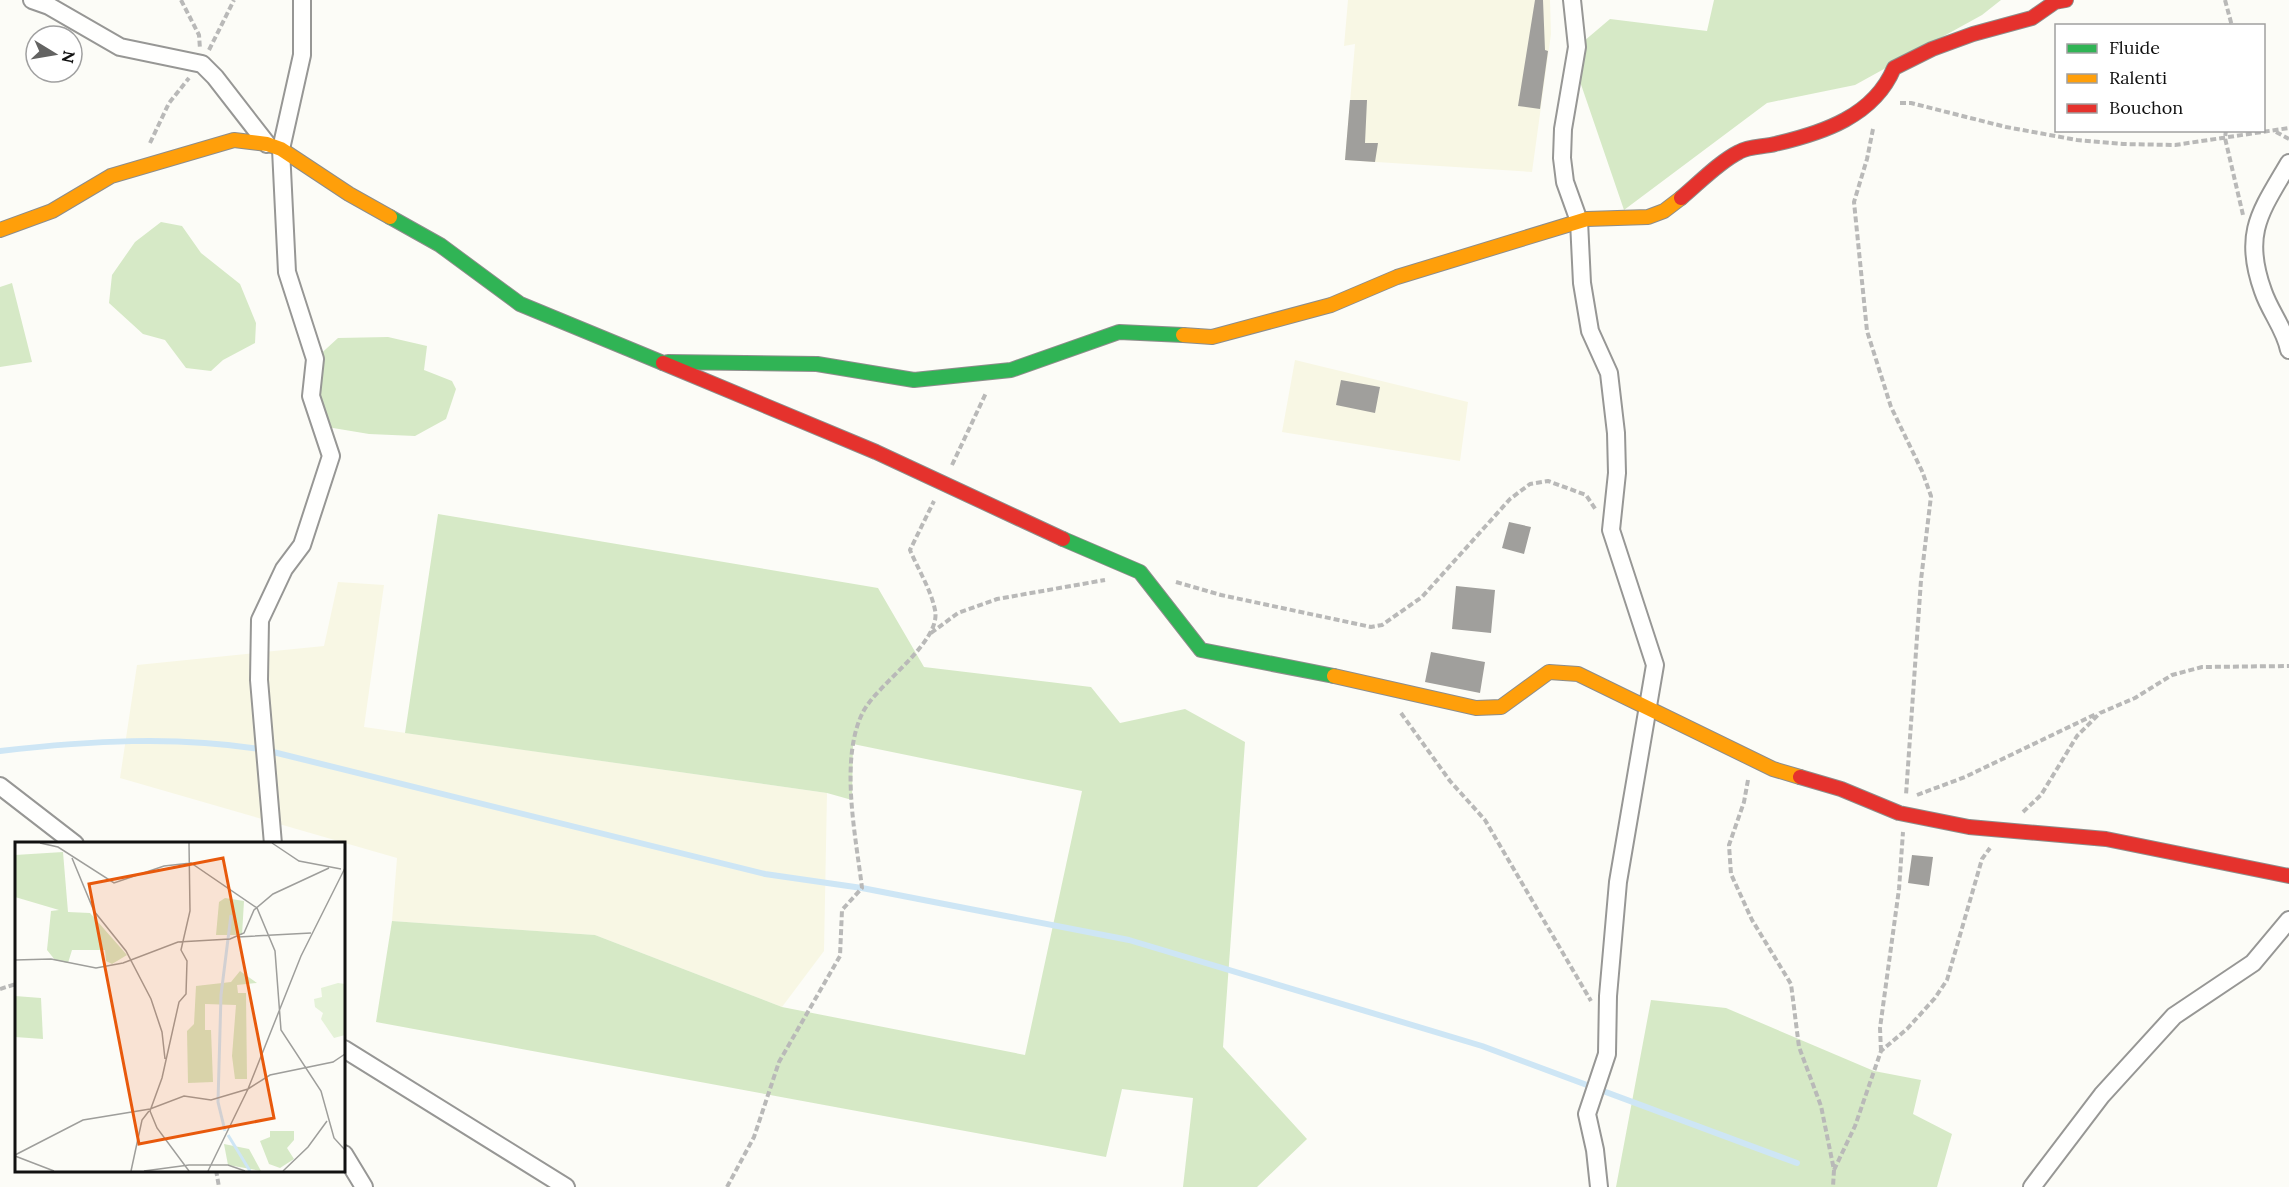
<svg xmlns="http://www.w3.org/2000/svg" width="2289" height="1187" font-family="Lora,serif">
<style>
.farmland{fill:#f8f7e4}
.forest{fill:#d6e9c6}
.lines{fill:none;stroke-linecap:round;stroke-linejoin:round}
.stream{stroke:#cee6f5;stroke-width:6}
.building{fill:#a09f9c}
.street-casing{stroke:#979795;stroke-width:20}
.fast-casing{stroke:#8d8d8b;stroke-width:16}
.slow-casing{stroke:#8d8d8b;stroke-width:16}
.jam-casing{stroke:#8d8d8b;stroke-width:16}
.path{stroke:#b9b9b8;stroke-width:4;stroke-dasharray:6 3;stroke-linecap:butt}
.street{stroke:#fffffe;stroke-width:16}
.fast{stroke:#30b455;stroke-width:14}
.slow{stroke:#ff9f0a;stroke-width:14}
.jam{stroke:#e5322d;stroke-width:14}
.inset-river{fill:none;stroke:#cee6f5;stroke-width:3}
.inset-road{fill:none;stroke:#9e9e9b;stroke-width:1.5}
.view{fill:#e8590c;fill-opacity:0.15;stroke:#e8590c;stroke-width:3}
.inset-edge{fill:none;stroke:#111;stroke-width:3}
</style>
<rect width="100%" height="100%" fill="#fcfcf7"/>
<path class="farmland" d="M1348,0h202l1,34 -19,138 -187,-12 10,-116 -11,2z
M1295,360l173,42 -8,59 -178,-29z
M338,582l46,3 -20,142 463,66 -3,158 -42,56 -187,-72 -203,-14 5,-63 -277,-80 17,-113 187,-19z"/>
<path class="forest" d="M1714,0h287l-19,15 -127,70 -88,18 -143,107 -50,-146 3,-17 33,-28 97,12z
M161,222l21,4 19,27 39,31 16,39 -1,20 -32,17 -12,11 -25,-3 -21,-28 -22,-6 -34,-31 3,-28 23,-33z
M12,283l20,79 -32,5v-80z
M388,337l39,9 -3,24 28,11 4,8 -10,30 -31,17 -46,-2 -48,-8 -6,-67 23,-21z
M438,514l440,74 46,79 167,20 29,36 65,-14 60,33 -22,305 84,92 -50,48h-74l10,-89 -71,-9 -16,68 -730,-135 16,-101 203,14 187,72 243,48 57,-264 -229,-47 -1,56 -25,-7 -422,-60z
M1651,1000l75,8 148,63 47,9 -8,34 39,20 -15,53h-321z"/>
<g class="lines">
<path class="stream" d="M0,751c87,-10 177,-16 265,-1l500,124 97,14 267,52 353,106 315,117"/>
</g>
<path class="building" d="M1535,0h8l2,50 3,1 -8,58 -22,-3z
M1350,100h17l-2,43h13l-3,19 -30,-2z
M1341,380l39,7 -5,26 -39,-8z
M1509,522l22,5 -7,27 -22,-6z
M1456,586l39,4 -4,43 -39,-4z
M1431,652l54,10 -5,31 -55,-11z
M1912,855l21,2 -4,29 -21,-3z"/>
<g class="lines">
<g class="street-casing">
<path id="street" d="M32,0l17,6 71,41 82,17 13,13 52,67
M1572,0l5,47 -14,82 -1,29 3,24 14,39 3,62 8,48 19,42 7,60 1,40 -6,57 44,135 -37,217 -10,114 -1,58 -20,60 8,36 4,37
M2289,163c-28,48 -47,70 -26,128 7,21 22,38 26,59
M0,786l75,58
M273,844l-14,-164 1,-60 24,-51 18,-24 29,-89 -20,-60 4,-37 -28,-87 -6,-123 21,-94v-55
M344,1049l222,138
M344,1154l20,33
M2032,1187l70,-92 72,-79 79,-53 36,-43"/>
</g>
<g class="fast-casing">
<path id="fast" d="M390,217l50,28 80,59 143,59
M668,362l149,2 97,16 97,-10 108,-38 64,3
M1063,539l77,33 61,78 133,26"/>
</g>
<g class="slow-casing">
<path id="slow" d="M0,230l52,-19 59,-35 123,-36 33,4 14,5 68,45 41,23
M1183,335l29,2 119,-32 66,-28 190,-58 61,-2 16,-6 17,-13
M1334,676l142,32 25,-1 48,-35 29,2 195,95 27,8"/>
</g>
<g class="jam-casing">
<path id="jam" d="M1681,198c18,-15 38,-36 58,-46 10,-6 25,-5 36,-8 48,-11 99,-28 119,-76l38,-19 41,-15 59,-16 23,-16 11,-2
M663,363l213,89 187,87
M1800,777l41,12 58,24 70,14 137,12 183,37"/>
</g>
<path class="path" d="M181,0l18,35 1,14
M2225,0l7,26
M209,50l25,-50
M1900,103h11l95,24 71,13 46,4 52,1 114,-17
M1873,129l-6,30 -13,43 13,129 24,76 31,64 9,25 -10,84 -15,215
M2226,130l-1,8 18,77
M2276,132l13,7
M150,143l19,-40 20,-25
M952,465l34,-72
M1176,582l45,13 150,32 11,-2 40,-28 88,-98 20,-15 18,-3 38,14 10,15
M931,633l27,-20 39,-14 108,-19
M1401,713l49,68 35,39 106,181
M1748,780l-4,22 -15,43 2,29 21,46 39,64 8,63 22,59 13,64 -1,17
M1917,795l48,-18 131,-63
M2023,812l18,-17 36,-59 23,-23 35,-15 37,-23 30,-8 87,-1
M0,989l16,-5
M1881,1051l-1,-23 19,-139 4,-57
M216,1170l3,17
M1834,1170l21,-44 26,-75 26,-22 28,-31 12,-18 35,-121 8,-11
M727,1187l27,-50 25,-75 61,-106 2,-46 20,-22c-6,-51 -23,-129 1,-176 14,-28 79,-70 72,-102 -4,-20 -17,-41 -25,-60l24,-49"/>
<use href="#street" class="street"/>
<use href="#fast" class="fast"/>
<use href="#slow" class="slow"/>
<use href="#jam" class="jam"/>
</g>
<g transform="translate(15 842)">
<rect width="330" height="330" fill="#fcfcf7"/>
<path d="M323,141l7,1v51l-11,3 -13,-19 2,-6 -8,-6 -1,-8 8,-2 -1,-9z" fill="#e5f2d8"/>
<path d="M48,10l5,60 22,1 37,42 -15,9 -6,-3 -1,-11h-33l-4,13 -13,-3 -8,-10 4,-39 8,-1 -44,-13v-42zM210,56l19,3 -2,34h-26l3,-33zM225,129l17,12 -20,2 1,8h8l1,86h-12l-3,-23 4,-51 -31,-1v26h6l2,52 -25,1 -1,-52 7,-7 2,-38 35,-4zM0,154l26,2 2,41 -28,-2zM255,289h24v9l-7,8 7,11 -14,9 -11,-4 -9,-23 10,-4zM209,302l25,5 12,22 -33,-6z" fill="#d6e9c6"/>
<path class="inset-river" d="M210,289l-7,-29 3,-107 10,-80M213,293l22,36"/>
<path class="inset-road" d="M25,1l18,4 56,36 50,-17 27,-3 66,45 18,43 6,79 40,61 13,47 11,12M257,1l27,18 42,8M57,16l22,53 32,40 25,48 11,33 3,27M223,95l73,-4M0,118l36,-1 45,9 27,-5 55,-21 52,-3 14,-6 10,-23 19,-16 56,-26M0,313l68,-35 67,-11 34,-13 27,4 37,-11 22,-14 63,-13 12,-8M0,314l39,15M116,329l11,-51 7,-9M129,329l45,-6h39l17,6M174,329l-32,-43 -7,-17 12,-33 17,-76 7,-8 1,-33 -6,-11 9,-39 -1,-68M193,329l40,-82 53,-133 44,-88M268,329l25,-24 19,-26"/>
<path class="view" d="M208,16l51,260 -135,26 -50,-260z"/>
<rect width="330" height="330" class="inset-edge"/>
</g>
<rect x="2055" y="24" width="210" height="108" fill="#ffffff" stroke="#a0a0a0" stroke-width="1.5"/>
<rect x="2067" y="44" width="30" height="9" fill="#30b455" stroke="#a0a0a0" stroke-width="1.5"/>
<text x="2109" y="54" font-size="18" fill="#111111">Fluide</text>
<rect x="2067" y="74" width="30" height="9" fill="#ff9f0a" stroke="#a0a0a0" stroke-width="1.5"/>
<text x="2109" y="84" font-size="18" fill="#111111">Ralenti</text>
<rect x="2067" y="104" width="30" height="9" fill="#e5322d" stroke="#a0a0a0" stroke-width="1.5"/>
<text x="2109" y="114" font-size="18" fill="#111111">Bouchon</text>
<g transform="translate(54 54) rotate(101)"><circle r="28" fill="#ffffff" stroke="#a0a0a0" stroke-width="1.5"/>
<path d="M0-4.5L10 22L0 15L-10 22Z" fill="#636362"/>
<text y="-9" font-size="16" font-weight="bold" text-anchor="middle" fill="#111111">N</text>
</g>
</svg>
